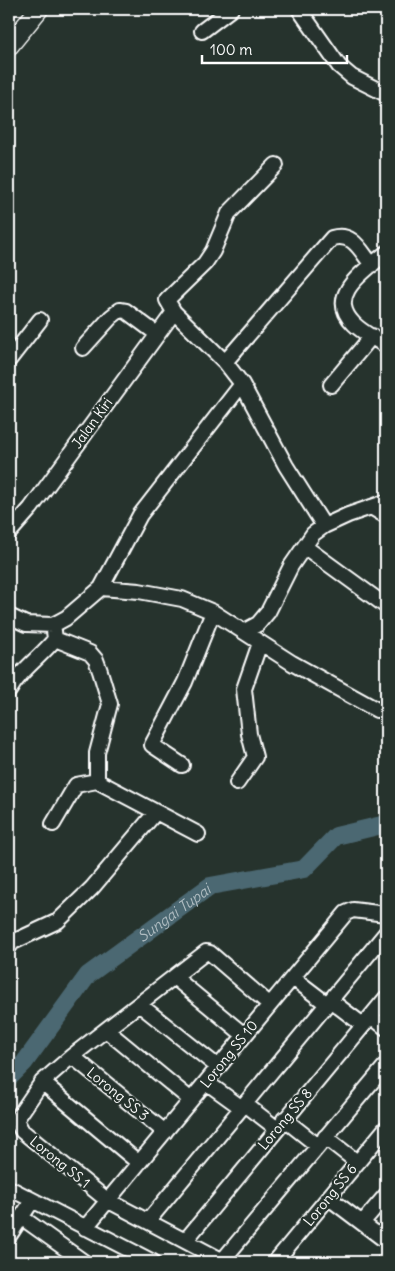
<svg xmlns="http://www.w3.org/2000/svg" width="395" height="1271" font-family="Delius,sans-serif">
<style>
.lines{fill:none;stroke-linecap:round;stroke-linejoin:round}
.river{stroke:#4c6872;stroke-width:18}
.minor-casing{stroke:#fff;stroke-width:18}
.major-casing{stroke:#fff;stroke-width:21}
.minor{stroke:#26332d;stroke-width:14}
.major{stroke:#26332d;stroke-width:18}
.labels{text-anchor:middle;dominant-baseline:central;stroke-width:4.5;stroke-linejoin:round;paint-order:stroke}
.street-label{font-size:14px;fill:#fff;stroke:#26332d}
.water-label{font-size:15px;font-style:italic;fill:#aebbc0;stroke:#26332d}
</style>
<rect width="100%" height="100%" fill="#26332d"/>
<filter id="ink" filterUnits="userSpaceOnUse"><feTurbulence type="fractalNoise" baseFrequency=".02" numOctaves="2"/><feDisplacementMap in="SourceGraphic" scale="10" xChannelSelector="R" yChannelSelector="G"/><feConvolveMatrix kernelMatrix="1 2 1 2 8 2 1 2 1" color-interpolation-filters="sRGB"/></filter>
<g filter="url(#ink)">
<g class="lines">
<path class="river" id="s1" d="M9,1078l15,-15 64,-88 122,-89 94,-17 32,-33 50,-12"/>
<g class="minor-casing">
<path id="minor" d="M299,9l40,57 13,11 34,17
M202,31l29,-22
M276,165l-47,48 -16,38 -8,12 -38,37 7,12 51,50 17,22 44,82 38,60
M386,253c-21,18 -61,42 -32,71 9,9 22,15 32,22
M83,348l28,-31 9,-7 6,1 31,23
M9,360l31,-40
M225,362l107,-124c21,-6 28,12 40,27
M331,385l41,-49
M371,507l15,9
M9,533l22,-25 143,-196
M305,547l81,59
M101,588l38,3 43,8 31,13 79,51 85,47
M9,616l17,8 27,1 13,-7 35,-30 39,-73 102,-131
M245,631l13,-7 10,-12 23,-46 22,-32 11,-8 24,-11 38,-13
M55,639l35,14 6,7 4,11 10,33 -13,49v28l101,53
M9,691c12,-22 31,-33 46,-52l-1,-8
M182,765l-30,-20 33,-63 28,-70
M237,783l18,-26 -6,-23 -5,-45 16,-46
M53,824l23,-39 21,-4
M9,947l4,-5 45,-21 34,-33 64,-76
M174,977l70,58
M293,978l34,26
M330,1000l33,25
M140,1005l78,62
M371,1016l15,12
M106,1030l85,70
M72,1056l93,76
M42,1082l97,81
M206,1082l36,26
M245,1104l31,24
M284,1119l34,27
M325,1137l32,25
M9,1188l144,74
M329,1198l57,43
M21,1217l63,45
M148,1221l238,-288
M362,1223l24,-28
M85,1228l261,-315 7,-3 33,4
M9,1236l23,-35
M185,1241l201,-243
M222,1261l164,-196
M225,1262l-118,-62 -85,-69 -6,-11 26,-38 30,-26 134,-104 4,1 59,51
M275,1262l111,-134
M385,1262l1,-2"/>
</g>
<g class="major-casing">
<path id="major" d="M9,46l30,-37"/>
</g>
<use href="#minor" class="minor"/>
<use href="#major" class="major"/>
</g>
</g>
<g class="labels">
<g class="street-label">
<text transform="translate(92 423) rotate(-54)">Jalan Kiri</text>
<text transform="translate(229 1054) rotate(-51)">Lorong SS 10</text>
<text transform="translate(118 1094) rotate(39)">Lorong SS 3</text>
<text transform="translate(285 1119) rotate(-50)">Lorong SS 8</text>
<text transform="translate(60 1162) rotate(39)">Lorong SS 1</text>
<text transform="translate(330 1195) rotate(-51)">Lorong SS 6</text>
</g>
<g class="water-label">
<text stroke="none"><textPath href="#s1" startOffset="236">Sungai Tupai</textPath></text>
</g>
</g>
<rect width="395" height="1271" fill="none" stroke="#26332d" stroke-width="30"/>
<rect x="15" y="15" width="365" height="1241" fill="none" stroke="#fff" stroke-width="2" filter="url(#ink)"/>
<path d="M202 55v8h145v-8" fill="none" stroke="#ffffff" stroke-width="2.5"/>
<text x="210" y="55" font-size="15" fill="#ffffff" stroke="#26332d" stroke-width="4" paint-order="stroke">100 m</text>
</svg>
